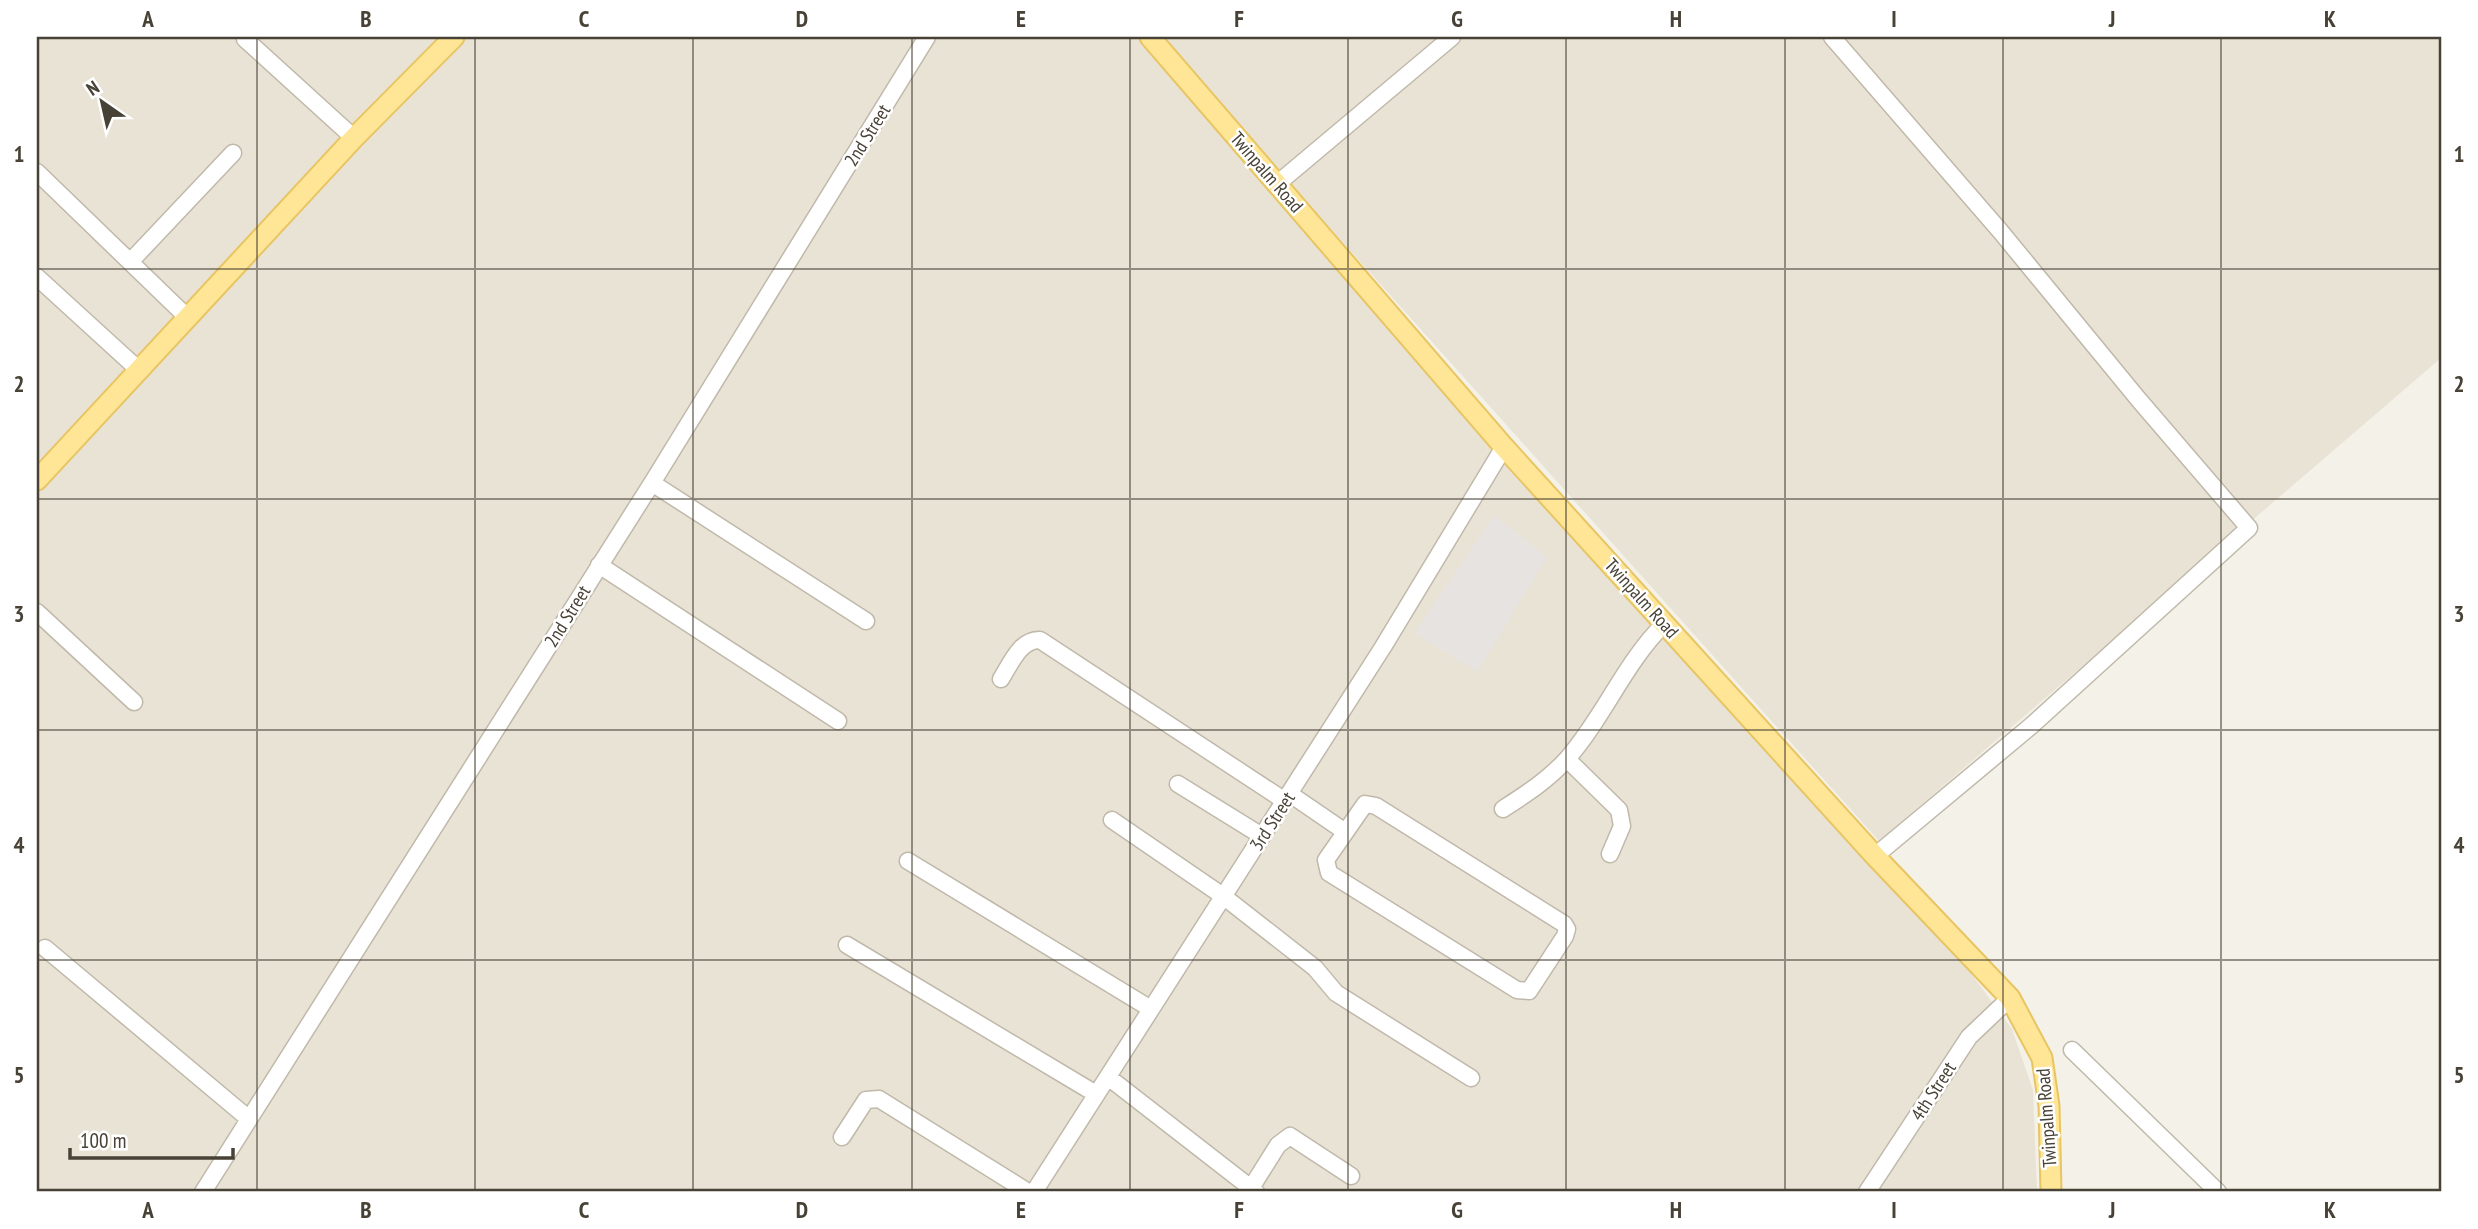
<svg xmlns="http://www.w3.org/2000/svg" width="2478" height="1229" font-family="'PT Sans Narrow',sans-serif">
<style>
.residential{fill:#e9e3d6}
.parking{fill:#e6e3e0}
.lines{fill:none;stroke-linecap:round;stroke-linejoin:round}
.minor-casing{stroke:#c0b9aa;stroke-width:19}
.major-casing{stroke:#e8c563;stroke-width:23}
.minor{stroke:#fff;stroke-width:16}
.major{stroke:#ffe596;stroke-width:19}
.grid{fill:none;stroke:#484236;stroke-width:2;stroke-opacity:0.55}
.labels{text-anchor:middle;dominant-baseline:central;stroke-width:5;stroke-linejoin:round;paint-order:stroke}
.street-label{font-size:19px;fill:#484236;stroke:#fff}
.neatline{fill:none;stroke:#484236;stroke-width:2.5}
.grid-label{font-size:23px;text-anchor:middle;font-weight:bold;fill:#484236}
</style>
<rect width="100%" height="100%" fill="#f4f1e8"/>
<path class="residential" d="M37,37h1102l304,353 504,551 65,88 21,61 4,102h-2000z
M1159,37h1282v321l-562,483z"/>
<path class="parking" d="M1494,515l53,42 -70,115 -62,-39z"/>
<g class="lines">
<g class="minor-casing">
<path id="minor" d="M1832,37l169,195 138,168 110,128 -218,198 -156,130
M245,39l109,99
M37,172l151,146
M1277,184l175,-147
M130,262l103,-109
M37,277l103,94
M652,483l214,138
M599,565l239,156
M37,612l97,90
M1001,679c9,-14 19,-40 39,-39l245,161
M1567,759l52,51 3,16 -12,28
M1178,784l84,52
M1290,794l54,37
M1365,804l11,2 188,118 3,5 -2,7 -36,55 -12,-1 -188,-117 -3,-13z
M1503,809c23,-15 45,-29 64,-50 37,-42 58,-97 98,-136
M1112,820l111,76 92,72 21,25 135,85
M908,861l243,148
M847,945l249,149
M45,948l204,171
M2072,1050l146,142
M1108,1077l148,115
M842,1137l24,-37 13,-1 149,93
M1251,1188l27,-43 12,-9 61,40
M203,1192l449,-709 275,-446
M1034,1192l349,-545 121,-200
M1867,1192l102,-155 41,-39"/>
</g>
<g class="major-casing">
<path id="major" d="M1150,37l354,410 371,409 135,142 32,60 7,48 2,86
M37,480l317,-342 100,-101"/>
</g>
<use href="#minor" class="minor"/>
<use href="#major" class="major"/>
</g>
<path class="grid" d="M257,37v1155M475,37v1155M693,37v1155M912,37v1155M1130,37v1155M1348,37v1155M1566,37v1155M1785,37v1155M2003,37v1155M2221,37v1155M37,269h2404M37,499h2404M37,730h2404M37,960h2404"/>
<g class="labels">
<g class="street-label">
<text transform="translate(867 135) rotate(-58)">2nd Street</text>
<text transform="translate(1267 172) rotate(49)">Twinpalm Road</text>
<text transform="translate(1642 598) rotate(48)">Twinpalm Road</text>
<text transform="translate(567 616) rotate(-58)">2nd Street</text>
<text transform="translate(1272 821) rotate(-57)">3rd Street</text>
<text transform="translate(1933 1091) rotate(-57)">4th Street</text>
<text transform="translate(2046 1118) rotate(-94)">Twinpalm Road</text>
</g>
</g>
<rect width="2478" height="1229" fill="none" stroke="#ffffff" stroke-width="77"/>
<g transform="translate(102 102) rotate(326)" stroke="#ffffff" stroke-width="5" paint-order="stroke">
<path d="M0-5L12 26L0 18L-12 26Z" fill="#484236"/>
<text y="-10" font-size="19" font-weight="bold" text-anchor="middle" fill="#484236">N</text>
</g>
<path d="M70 1148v10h163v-10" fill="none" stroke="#484236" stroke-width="3.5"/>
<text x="80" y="1148" font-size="21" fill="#484236" stroke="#ffffff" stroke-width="5" paint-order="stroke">100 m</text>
<rect x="38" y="38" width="2402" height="1152" class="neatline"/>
<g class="grid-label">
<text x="148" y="27">A</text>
<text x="366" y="27">B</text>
<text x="584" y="27">C</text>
<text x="802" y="27">D</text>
<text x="1021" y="27">E</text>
<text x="1239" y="27">F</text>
<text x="1457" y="27">G</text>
<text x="1676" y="27">H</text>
<text x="1894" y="27">I</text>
<text x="2112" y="27">J</text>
<text x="2330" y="27">K</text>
<text x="19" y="162">1</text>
<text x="2459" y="162">1</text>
<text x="19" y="392">2</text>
<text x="2459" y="392">2</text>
<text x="19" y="622">3</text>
<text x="2459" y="622">3</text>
<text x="19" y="853">4</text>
<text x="2459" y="853">4</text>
<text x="19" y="1083">5</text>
<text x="2459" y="1083">5</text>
<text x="148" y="1218">A</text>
<text x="366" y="1218">B</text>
<text x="584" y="1218">C</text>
<text x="802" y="1218">D</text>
<text x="1021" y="1218">E</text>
<text x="1239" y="1218">F</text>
<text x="1457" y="1218">G</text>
<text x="1676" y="1218">H</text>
<text x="1894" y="1218">I</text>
<text x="2112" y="1218">J</text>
<text x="2330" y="1218">K</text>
</g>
</svg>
